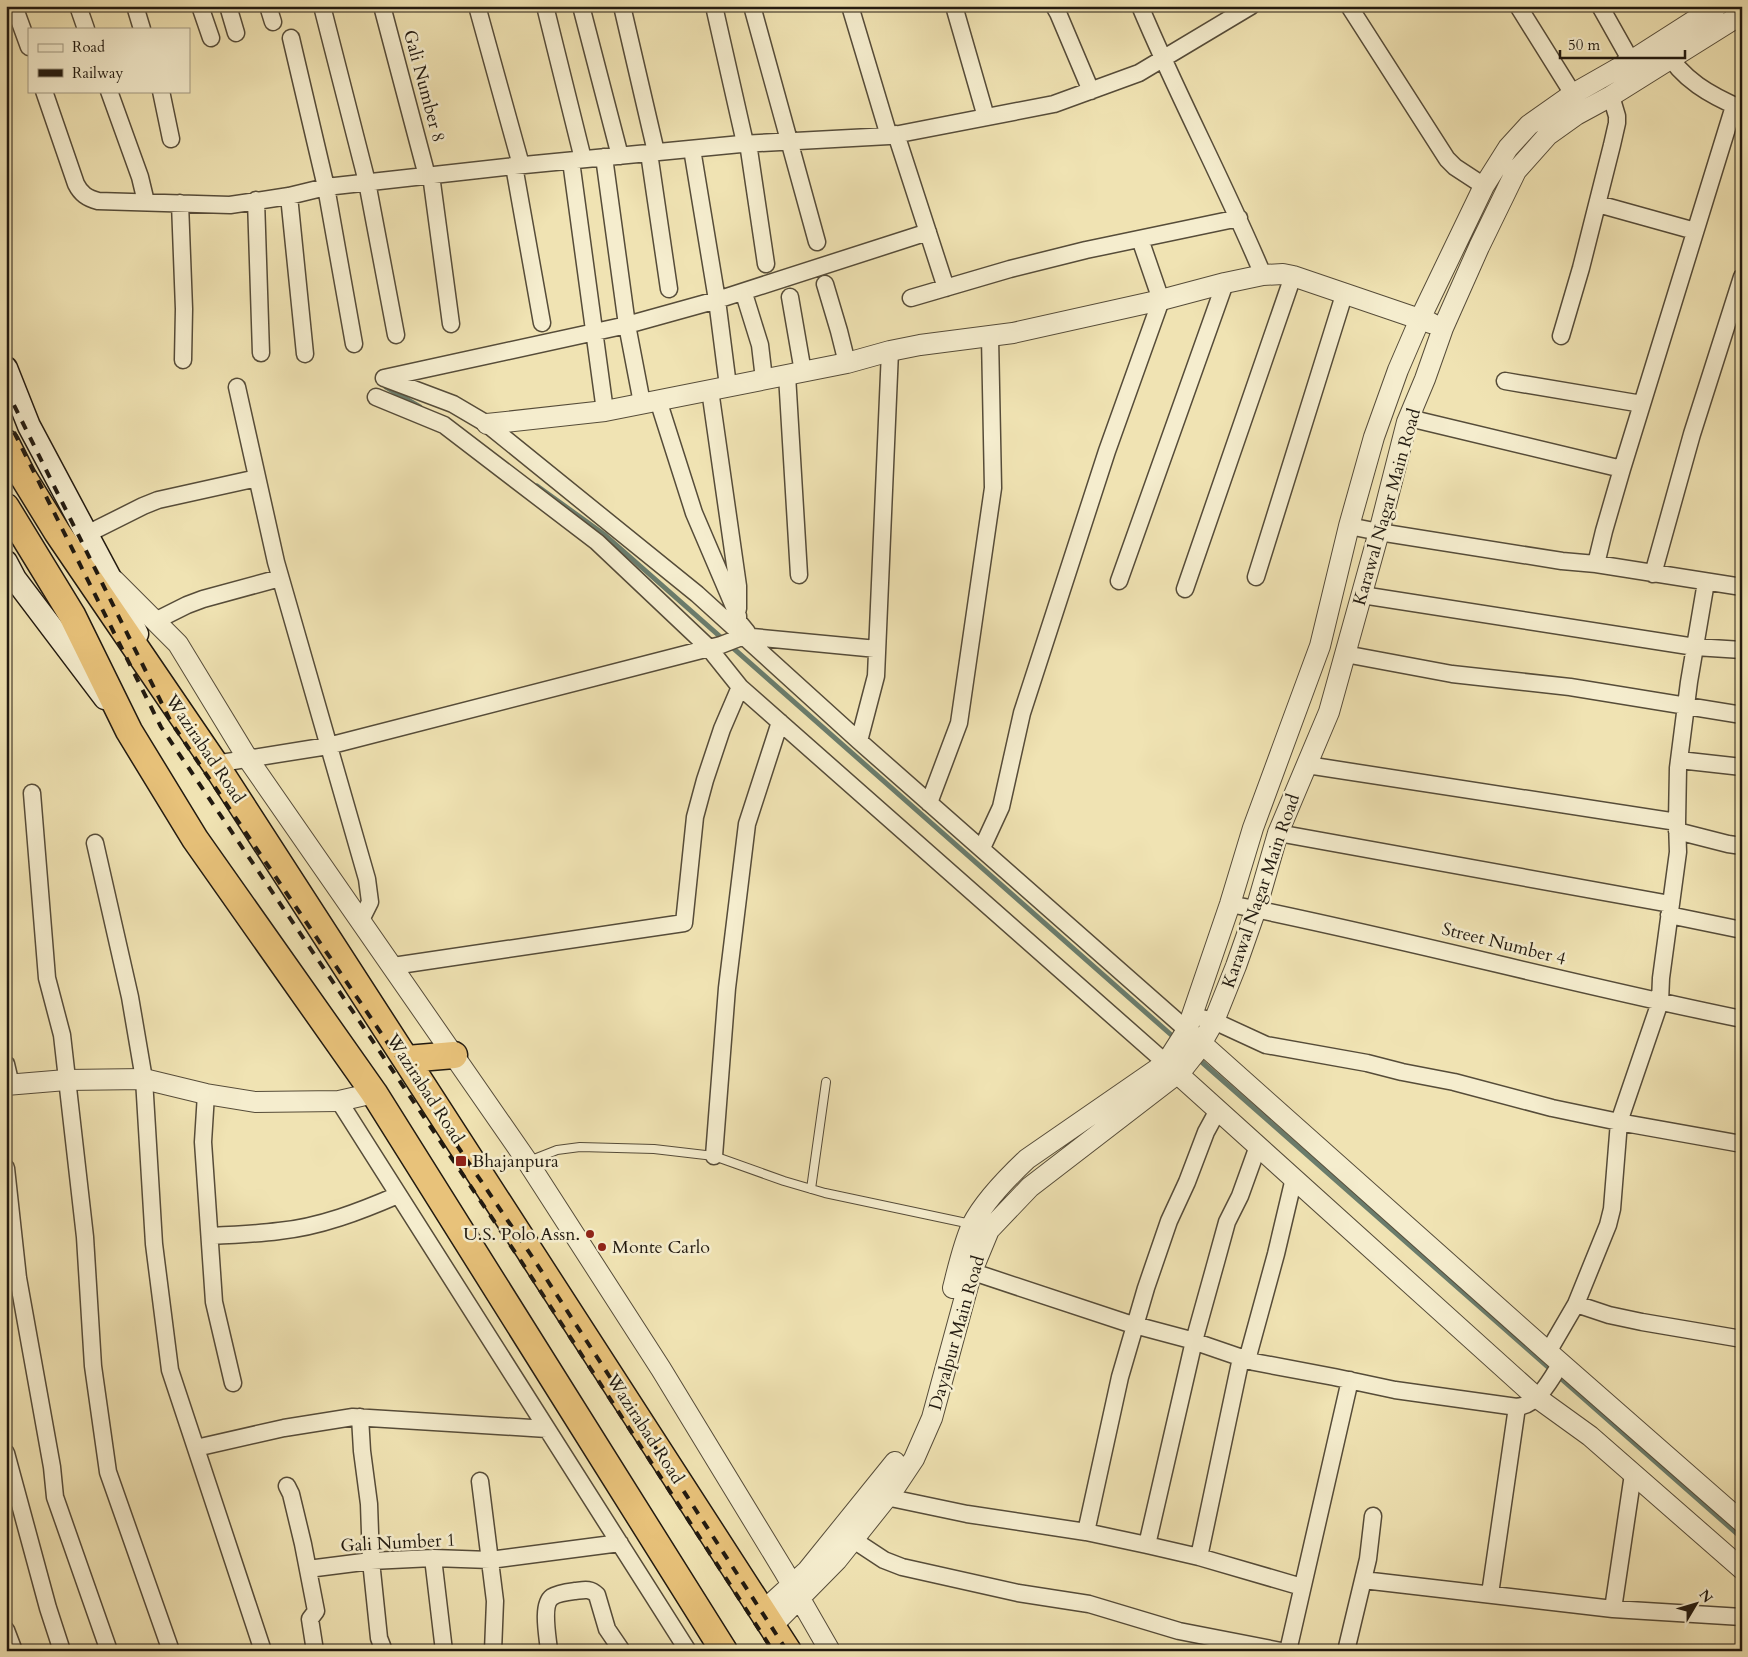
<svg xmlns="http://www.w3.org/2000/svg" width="1748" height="1657" font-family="Cardo,serif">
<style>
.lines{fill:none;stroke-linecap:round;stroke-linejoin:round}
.stream{stroke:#6a7c6c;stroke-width:5}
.service-casing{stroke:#564c39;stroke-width:10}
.minor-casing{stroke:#564c39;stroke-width:19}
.tertiary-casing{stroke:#564c39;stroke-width:22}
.secondary-casing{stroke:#221a10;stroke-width:25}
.trunk-casing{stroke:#221a10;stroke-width:29}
.service{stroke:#f5edce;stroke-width:8}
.minor{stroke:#f5edce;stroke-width:16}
.tertiary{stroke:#f5edce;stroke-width:20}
.secondary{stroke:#f5edce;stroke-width:22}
.trunk{stroke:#e8c27a;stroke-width:26}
.rail{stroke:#221a10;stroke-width:4;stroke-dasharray:9 9;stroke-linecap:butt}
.poi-dot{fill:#8f2418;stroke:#f5edce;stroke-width:2}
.labels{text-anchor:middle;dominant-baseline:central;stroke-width:5;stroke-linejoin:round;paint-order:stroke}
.street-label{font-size:18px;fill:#221a10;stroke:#f5edce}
.poi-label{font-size:18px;fill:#221a10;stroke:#f5edce;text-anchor:start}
</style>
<rect width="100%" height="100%" fill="#f0e3b3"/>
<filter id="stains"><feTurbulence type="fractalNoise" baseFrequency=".004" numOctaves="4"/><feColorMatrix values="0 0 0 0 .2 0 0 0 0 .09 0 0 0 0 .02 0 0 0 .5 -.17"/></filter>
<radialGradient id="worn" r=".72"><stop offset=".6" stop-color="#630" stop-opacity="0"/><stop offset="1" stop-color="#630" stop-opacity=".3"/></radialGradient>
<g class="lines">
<path class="stream" d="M386,387l34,20
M537,486l68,49 572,505
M1196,1057l546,481"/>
<g class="service-casing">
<path id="service" d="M529,1161l28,-11 23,-3 74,2 60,7 70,25 41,12 146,31
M811,1189l15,-107"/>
</g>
<g class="minor-casing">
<path id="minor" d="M14,6l15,41
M78,6l8,23
M135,6l7,23
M200,6l11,32
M228,6l8,27
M268,6l5,16
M322,6l45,176 29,153
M382,6l45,170
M477,6l44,159
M545,6l38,153
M581,6l39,150
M622,6l34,146
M714,6l31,137
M752,6l65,236
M850,6l39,130
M954,6l32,111
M1054,6l4,7 33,78
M1140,6c38,91 85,178 123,269
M1349,6l98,153 8,8 29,19
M1518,6l55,88
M1600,6l31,55
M291,38l35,149 28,157
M1664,48c18,32 46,47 78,61
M44,91l32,93c5,10 11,14 22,17l132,4 59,-9 37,-9 188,-21 227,-22 148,-8 165,-32 85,-31 112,-67
M109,91l31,86 6,25
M161,91l10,48
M896,134l50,154
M748,143l18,121
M692,149l25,151 11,86
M649,153l20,136
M604,157l23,168 15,78
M571,161l34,250
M514,166l28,157
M431,175l20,149
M289,196l16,158
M256,200l5,153
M180,203l4,106 -1,51
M1598,204l97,27
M825,284l14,47 8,32
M790,297l13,75
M911,298l99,-29 76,-19 153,-32
M746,300l14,45 4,34
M1561,336l20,-68 31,-123 5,-22v-7l-6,-20
M787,375l12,200
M384,378l69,26 34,20 210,170 162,147 328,289
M384,378l243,-53 90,-25 211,-68
M1505,381l137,23
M237,387l39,175 91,317 3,23 -9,18
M710,390l28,196v23
M376,397l68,28 153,117 111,105 32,40 426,376
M658,400l36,113 44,103v5l9,11
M1409,418l213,51
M1349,526l30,6 183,29 34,3 146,23
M87,534l56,-28 15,-6 99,-22
M1596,564l8,-33 18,-62 112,-363
M1653,574l39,-140 50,-157
M1256,577l88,-282
M1119,581l106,-298
M1185,589l108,-313
M1362,595l333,52 47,3
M155,621l32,-16 16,-6 77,-21
M1345,654l107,20 118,13 172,28
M859,741l17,-65 14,-325
M1679,760l63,7
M215,764l113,-18 393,-101 18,-7 13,-1 125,12
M1307,765l370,57
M32,793l15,185 15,57 23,202 8,129 15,106 63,179
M929,803l30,-80 34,-235 -3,-151
M1677,831l51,13 14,2
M1278,833l392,71
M95,843l35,154 14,82 10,165 16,126 93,281
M982,848l19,-41 21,-94 85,-262 54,-151 -21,-61
M1230,904c171,34 340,80 512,115
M1669,915l73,15
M393,966l291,-43 11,-106 10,-37 17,-51 18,-42
M1193,1016l21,5 52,24 101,18 35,9 52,10 98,26 67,14 123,22
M6,1064l5,21
M206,1094l-3,48 11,160 19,81
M339,1101l349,550
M714,1156l13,-168 20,-164 33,-102
M6,1168l12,110 34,189 3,30 54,154
M210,1236c23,-1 46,-2 69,-5 41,-4 82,-20 119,-36
M961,1268l166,55 60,16 67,23 80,15 61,13 122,17c21,-2 34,-28 44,-44
M1576,1304l33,11 33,7 100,17
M1548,1352l28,-48 32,-79 4,-16 7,-87 41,-120 1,-24 17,-126 -1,-30 1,-54 11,-86 17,-100
M1247,1360l29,-106 18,-76
M360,1417l2,34 7,53 2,57 8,77 5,13
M196,1448l88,-20 69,-11 194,12
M6,1453l42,155 14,43
M480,1481l15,120 -2,50
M287,1486l4,8 12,50 13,67 -6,8 5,32
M886,1497l81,17 119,18 61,13 52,12 103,30
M1086,1532l34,-155 26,-89 23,-67 18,-39 19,-50 12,-22
M843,1533l41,27 18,7 116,26 71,11 90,27 102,20
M1147,1545l47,-204 22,-79 11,-40 13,-26 18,-50
M1199,1557l42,-199
M433,1558l11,93
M308,1569l63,-8 62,-3 57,2 130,-17
M1363,1580l250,29 129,8
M1490,1594l27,-187
M1613,1609l20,-135
M6,1630l8,21
M549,1651c-1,-13 -8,-46 3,-54 6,-4 15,-5 23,-6 9,-1 15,-3 22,4l10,34 15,22
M1288,1651l62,-271
M1346,1651l22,-92 5,-43"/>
</g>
<g class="tertiary-casing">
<path id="tertiary" d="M487,424l118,-13 242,-48 43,-12 30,-6 93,-12 148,-33 64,-17 38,-8 20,-1 10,2 138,47
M114,580l64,64 70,115 279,402 134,208 123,202 46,80
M1191,1034l357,318 194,170
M1169,1066l367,331 54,39 152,133
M6,1085l60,-5 78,-1 62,15 49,8 84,-1 35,-8
M953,1288c5,-20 10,-43 19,-63 11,-22 37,-49 55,-66l139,-96 21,-33 43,-126 23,-76 67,-182 29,-120 25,-89 24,-67 22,-51 64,-133 24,-38 21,-23 44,-31 58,-33 86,-55
M763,1611l44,-40 88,-109
M772,1626l65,-66 59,-74 18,-27 18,-41 40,-147 17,-41 41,-43 152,-117 15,-19 17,-30 22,-55 20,-57 22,-76 51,-121 50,-180 28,-110 18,-43 18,-51 36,-81 37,-76 32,-36 28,-20 35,-19 131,-82"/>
</g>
<g class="secondary-casing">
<path id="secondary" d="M6,368l23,58 80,150 28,58
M6,562l9,17 90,119"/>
</g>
<g class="trunk-casing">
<path id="trunk" d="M6,443l16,32 35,57 158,232 573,887
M6,507l66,108 57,116 66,108 179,254 350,558
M407,1059l47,-4"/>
</g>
<use href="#service" class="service"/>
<use href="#minor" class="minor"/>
<use href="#tertiary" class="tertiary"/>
<use href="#secondary" class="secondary"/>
<use href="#trunk" class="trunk"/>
<path class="rail" d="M6,389l165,333 360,533 256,396
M6,416l155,311 360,534 252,390"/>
</g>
<g class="poi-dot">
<rect x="455" y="1155" width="12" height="12" rx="2.5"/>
<circle cx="590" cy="1234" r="5"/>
<circle cx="602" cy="1247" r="5"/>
</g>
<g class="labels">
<g class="street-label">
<text transform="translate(424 86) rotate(75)">Gali Number 8</text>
<text transform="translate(1387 507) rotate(-74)">Karawal Nagar Main Road</text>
<text transform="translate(205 749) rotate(56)">Wazirabad Road</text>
<text transform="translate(1261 891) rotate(-71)">Karawal Nagar Main Road</text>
<text transform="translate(1504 944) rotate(14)">Street Number 4</text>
<text transform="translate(425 1089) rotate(57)">Wazirabad Road</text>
<text transform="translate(957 1333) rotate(-74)">Dayalpur Main Road</text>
<text transform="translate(645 1429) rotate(57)">Wazirabad Road</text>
<text transform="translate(398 1543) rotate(-3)">Gali Number 1</text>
</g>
<g class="poi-label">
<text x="472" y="1161">Bhajanpura</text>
<text x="580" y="1234" text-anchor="end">U.S. Polo Assn.</text>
<text x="612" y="1247">Monte Carlo</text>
</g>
</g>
<rect width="1748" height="1657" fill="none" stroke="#f0e3b3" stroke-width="25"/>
<rect x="8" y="8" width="1733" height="1642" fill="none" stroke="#221a10" stroke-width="2.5"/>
<rect x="12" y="12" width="1723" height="1632" fill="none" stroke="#221a10"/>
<rect x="28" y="28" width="162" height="65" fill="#f5edce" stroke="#a19982"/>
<rect x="38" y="44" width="25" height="8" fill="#f5edce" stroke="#a19982"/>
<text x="72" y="52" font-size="15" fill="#221a10">Road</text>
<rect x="38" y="69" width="25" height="8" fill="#221a10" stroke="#a19982"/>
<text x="72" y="78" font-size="15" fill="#221a10">Railway</text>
<g transform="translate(1696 1604) rotate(52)" stroke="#f5edce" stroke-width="4" paint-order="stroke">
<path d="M0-4L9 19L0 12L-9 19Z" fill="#221a10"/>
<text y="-8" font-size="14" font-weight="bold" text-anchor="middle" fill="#221a10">N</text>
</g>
<path d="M1560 50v8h125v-8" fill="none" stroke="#221a10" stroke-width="2.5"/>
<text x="1568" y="50" font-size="15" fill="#221a10" stroke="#f5edce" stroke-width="4" paint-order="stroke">50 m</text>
<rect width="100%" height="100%" filter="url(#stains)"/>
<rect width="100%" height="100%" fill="url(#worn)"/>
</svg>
